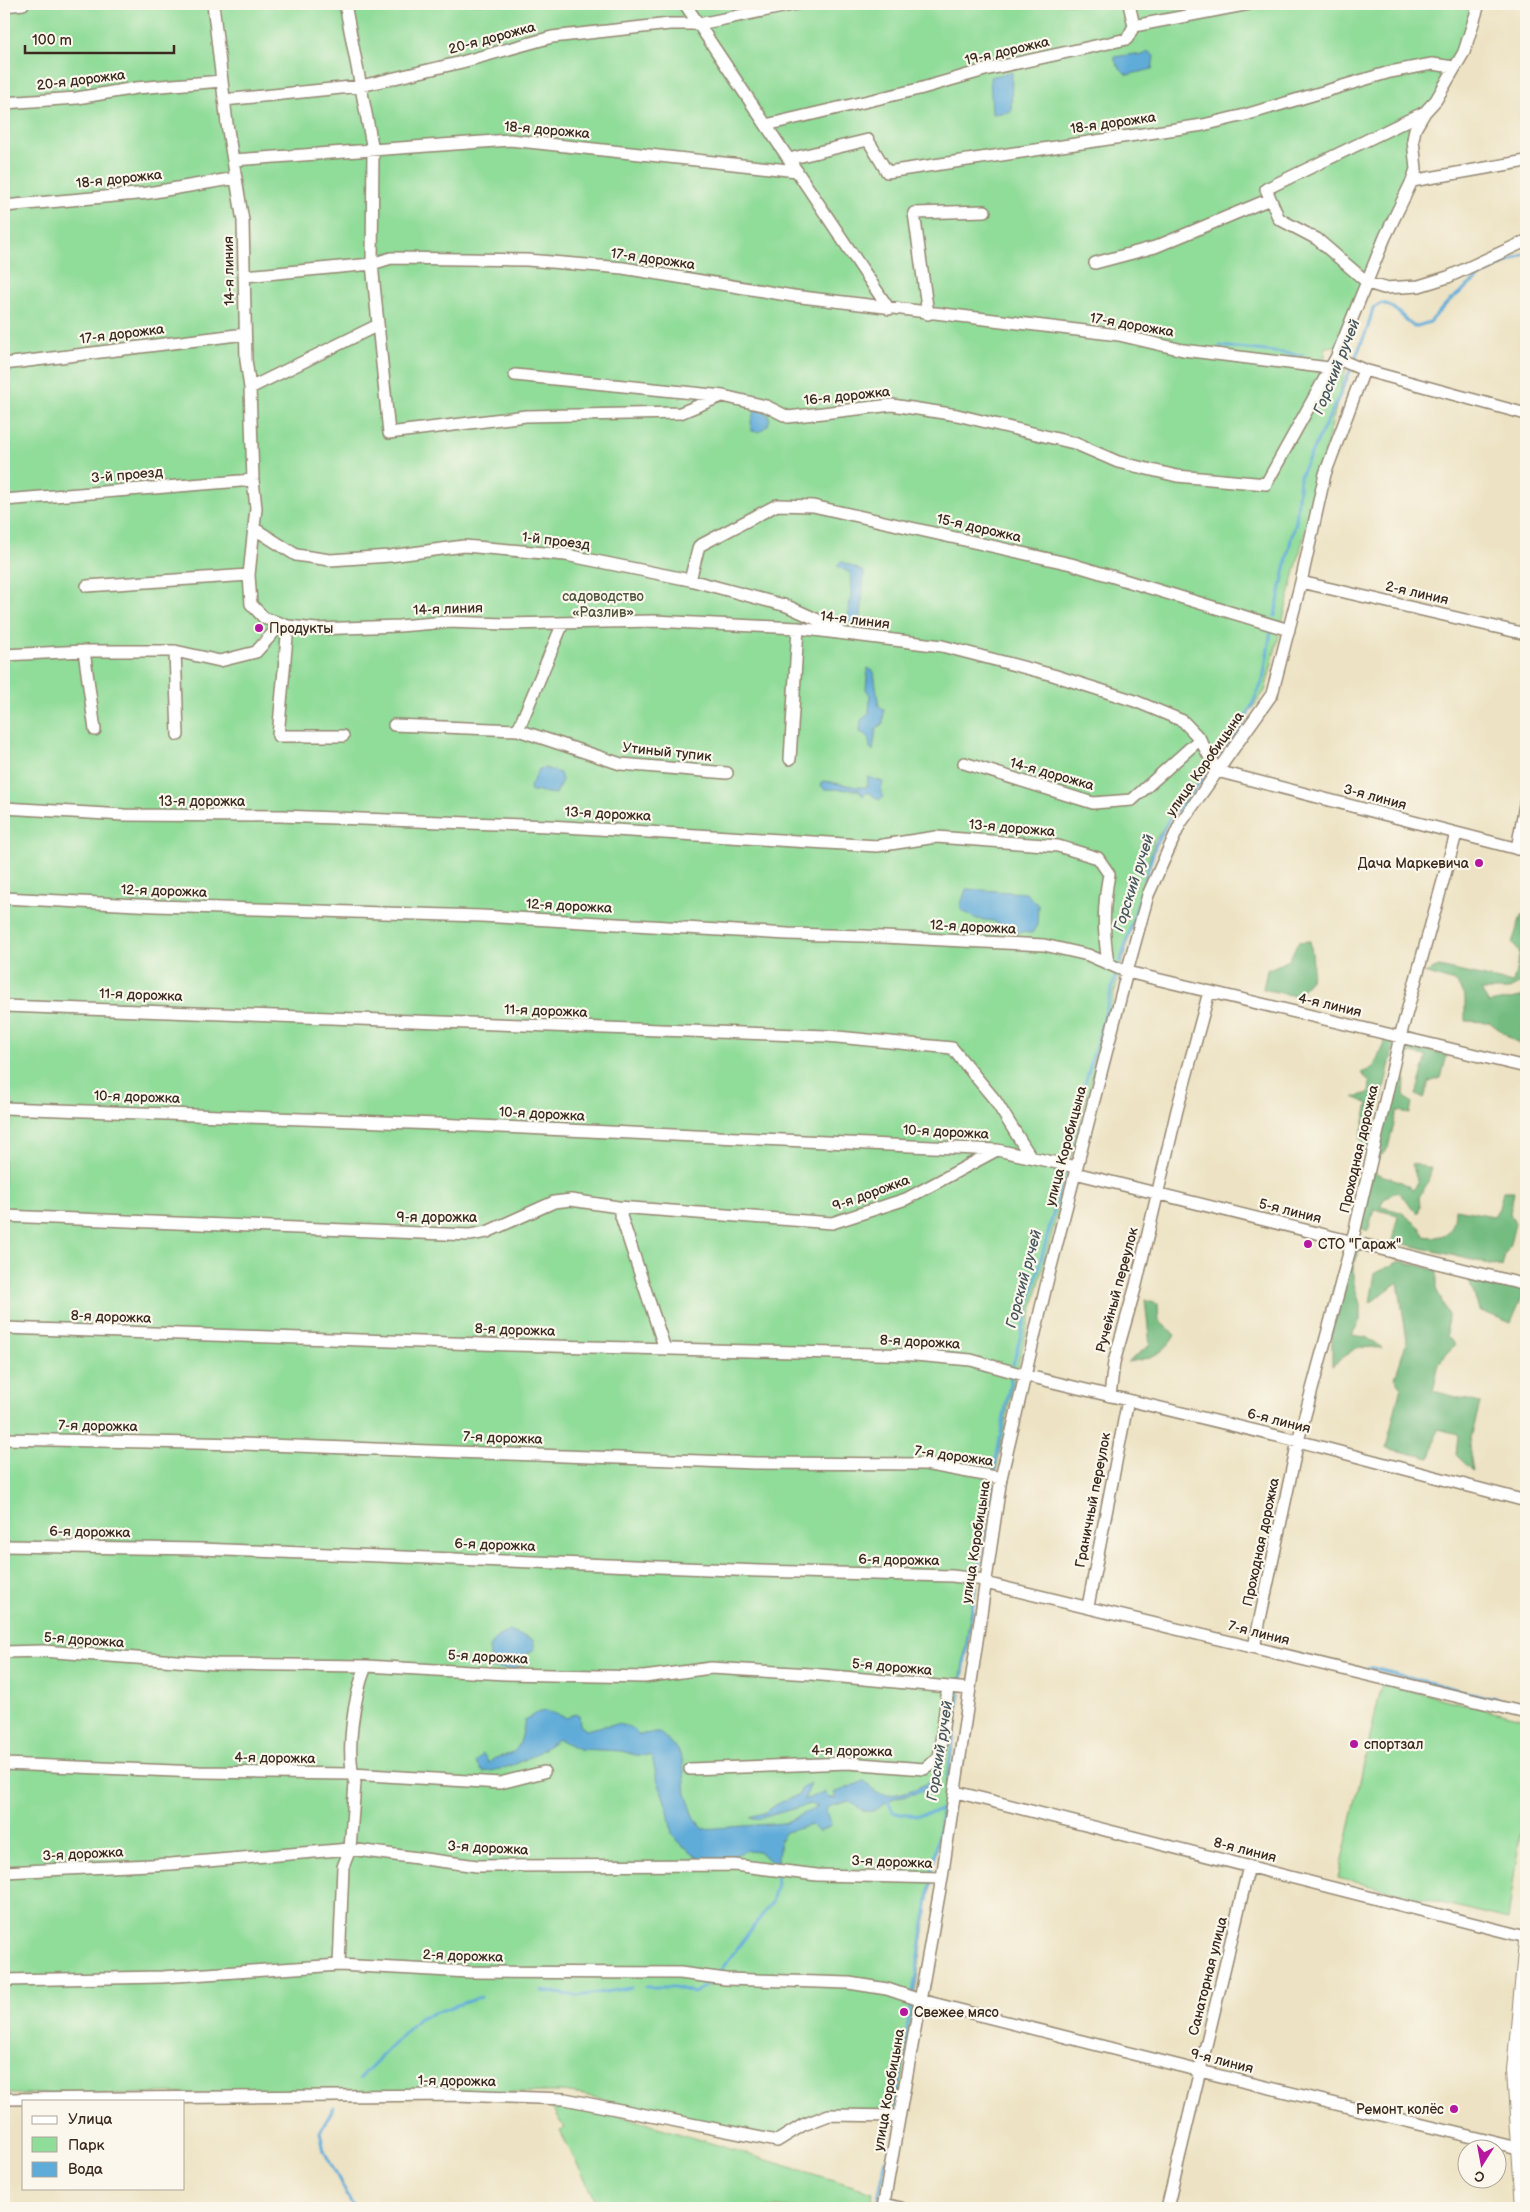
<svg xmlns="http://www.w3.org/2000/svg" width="1530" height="2212" font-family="'Balsamiq Sans',sans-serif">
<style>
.green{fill:#90dc99;stroke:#66835c}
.forest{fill:#74bc81;stroke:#587350}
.water{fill:#60acd9;stroke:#4e6b7c}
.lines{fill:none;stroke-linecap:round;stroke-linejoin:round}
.stream{stroke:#60acd9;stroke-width:3}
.minor-casing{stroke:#948671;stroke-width:14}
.tertiary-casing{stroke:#948671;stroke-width:16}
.minor{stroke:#fff;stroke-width:11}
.tertiary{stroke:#fff;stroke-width:14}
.poi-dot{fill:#b5179e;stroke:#fbf7ec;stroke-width:2}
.labels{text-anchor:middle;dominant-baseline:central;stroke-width:4.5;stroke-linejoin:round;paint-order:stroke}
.street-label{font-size:14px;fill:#3b2a1e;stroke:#fbf7ec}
.park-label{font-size:14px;fill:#50563d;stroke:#fbf7ec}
.poi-label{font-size:14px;fill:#3b2a1e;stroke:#fbf7ec;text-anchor:start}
.water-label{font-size:15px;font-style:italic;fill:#48585f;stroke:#fbf7ec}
</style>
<rect width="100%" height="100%" fill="#fbf7ec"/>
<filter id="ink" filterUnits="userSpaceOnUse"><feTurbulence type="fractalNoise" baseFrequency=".02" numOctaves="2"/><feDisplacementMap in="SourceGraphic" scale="10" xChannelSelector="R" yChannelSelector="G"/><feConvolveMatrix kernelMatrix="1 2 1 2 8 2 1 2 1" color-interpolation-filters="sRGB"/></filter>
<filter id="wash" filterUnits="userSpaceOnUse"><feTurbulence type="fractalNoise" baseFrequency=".0096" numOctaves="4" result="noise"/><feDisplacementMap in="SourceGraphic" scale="20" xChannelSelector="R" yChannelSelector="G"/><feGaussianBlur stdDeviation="1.12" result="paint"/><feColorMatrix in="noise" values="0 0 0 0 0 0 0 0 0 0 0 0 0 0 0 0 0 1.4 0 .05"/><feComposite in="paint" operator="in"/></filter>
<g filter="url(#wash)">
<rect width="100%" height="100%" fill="#ede3c4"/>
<path class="green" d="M4,4h1469l-13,47 -12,10 -2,29 -36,41 2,40 -75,175 -11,1 -2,16 22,5 -81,323 -111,150 -140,539 -39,201 -77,529h-78l-45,29 -191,-44 -22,-3 -558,2z
M1382,1684l144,35v74l-18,126 -170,-41z
M549,2103l39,3 285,86 -3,16h-270l-40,-77 4,-3z"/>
<path class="forest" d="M1526,914v57l-3,11 -16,8h-26l8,13 37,-7c0,19 -3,30 -6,49l-31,-23 -24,-1v-23l-8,-15 -32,-10 14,-6 74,16 7,-30 -8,-10 9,-27z
M1310,941c4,24 7,39 -15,55l-32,-7 4,-19 22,-10 9,-18z
M1386,1039l9,3 -26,110 -9,-13 8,-35 -14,-7 15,-4 1,-11 -9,-9 12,-5z
M1401,1044l46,11 -6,23 -12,4 -5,17 -8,-4 11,-39 -18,-3 -6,23 2,3 -1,17 8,7 -2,10 -13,-2 -9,37 -7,8 -5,-1z
M1412,1164l20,4 -5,16 -8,13 1,9 -2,8 -21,-23 -14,9 -1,7 19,5 20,16 3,8c22,4 31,-5 31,-27l39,7 5,-8 4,-17h11l-4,22 5,11 -6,24 -4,6 -3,13 -110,-26 6,-26 -24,-6 -6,22 -10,-4 14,-56c17,9 25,5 41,19l5,-7z
M1354,1250h6l-6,14v20l6,20v16l-8,15 14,2 16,11 -25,-1 -25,19v-35z
M1400,1261l37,9v21l11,23 -1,22 8,9 -16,18 -6,28 47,12 -11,43 4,25 -17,-16 2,-21 -20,-5 -8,29 -44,-10 15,-62 -6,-8 12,-38 -9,-58 -28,21 5,-30z
M1468,1277l57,13 -14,33 -32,-13z
M1145,1300l13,4 1,17 16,14c-10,19 -26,24 -47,27l22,-17z"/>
<path class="water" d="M1149,52l5,4 -2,13 -25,6 -10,-10 -3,-8 21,-3 5,2z
M1012,72l-1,40 -19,2 -2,-37z
M755,410h9l6,8 -2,7 -9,7 -7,-1 -1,-10z
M841,561l23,11 -3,48 -14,3 4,-28 -1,-22 -13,-7z
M868,668l6,4 5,34 5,4 -1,13 -7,6 -3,22 -3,-3 -2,-12 -8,-4 1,-12 8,-6 1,-19 -4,-6z
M545,768l15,5 2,7 -6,14 -25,-3 -1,-4 9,-18z
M868,777l15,5 -2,9 2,7 -4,2 -11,-8 -5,4 -4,-6 -35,-1 -3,-4 3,-4 33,6h10z
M966,889l60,4 12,12 -1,20 -5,8 -17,-1 -22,-11 -16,-2 -16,-9v-6z
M509,1631l24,9 2,9 -11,6 -7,15 -30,-2 3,-12 -1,-9 8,-10z
M547,1711l20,7 8,-5 4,2 1,10 6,5c18,-4 39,-12 52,4l22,-1 18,17 5,11 3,33 9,25 8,10 81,-6 34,-16 -8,-3 -52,15 -8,-2 16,-5 15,-11 17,-5 4,-8 9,-4 -7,16 20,-8 6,6h6l-2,-5 31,-12c4,4 8,9 12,12 11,7 45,-5 55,-13l2,5c-10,11 -30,8 -44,15 -7,4 -15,14 -24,11 -6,-1 -12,-7 -17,-10l-21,6 -2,4 5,15 -12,6 -8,-7 -25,7 -6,8 -3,26 -19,-15 -10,-1 -25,10 -16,3 -25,-18 -10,-11 -4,-23 -12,-36 -4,-19 -16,-1 -15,-4 -42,-2 -21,-10c-24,17 -45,30 -75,33l-7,-9 7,-9 6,9c7,-7 10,-6 18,-8 15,-4 15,-22 18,-35l11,-7z"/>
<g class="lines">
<path class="stream" d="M1220,346l82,9
M1275,616l16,-77 5,-17 4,-46 40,-81 28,-68 5,-19 9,-5c13,3 21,15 32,24l16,-5 17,-19 32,-26 47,-24
M1219,759l25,-36 19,-43 8,-49
M1120,963l36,-119 12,-23 45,-53
M1067,1160l16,-69 34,-120
M1013,1365l52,-196
M994,1471l18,-98
M978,1574l15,-94
M1369,1667l157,40
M962,1680l14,-96
M888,1801l5,11c17,6 32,3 50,-2l17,-116
M932,1872l11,-62
M720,1971l52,-69 5,-19 -1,-11
M646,1987h29l19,6 15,-10
M542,1991l36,5 53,-8
M913,1992l18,-111
M360,2078l59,-60 62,-21
M334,2107l-14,25 4,19 30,57
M895,2111l16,-109
M876,2208l10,-48"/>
</g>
</g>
<g filter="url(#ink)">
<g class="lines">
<g class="minor-casing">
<path id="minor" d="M213,4l14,120 16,97 3,139 4,28 3,92 3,28 -7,67 2,29 13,14 24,8 28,3 83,-3 48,-4 59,2 148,-3 144,7 144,18 111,29 82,26 48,20 17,18 17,32 309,80
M345,4l28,146 -1,114 17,169 137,-17 154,-3 42,-17
M685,4l204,305
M1129,4l5,22
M4,6l19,-2
M224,100l137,-14 101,-24 90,-25 118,-13h29l98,-20
M4,103l73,-5 59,-10 86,-7
M1425,112l-159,77 13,30 38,20 51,44 16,5 35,-2 29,-9 78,-36
M766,125l153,-36 66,-19 142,-31 7,-13 115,-22
M789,159l79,-19 19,32 316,-47 42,-10 145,-43 42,-8 22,3
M233,160l277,-20 287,31
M1412,181l114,-20
M4,206l144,-13 88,-15
M1095,263l60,-16 115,-48
M245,276l127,-12 19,-6 136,2 96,8 170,28 326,39 64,15 146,18
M928,314l-14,-101 71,-2
M1336,358l49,-121 27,-56 4,-12 -3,-29 2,-11 10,-17 11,-12 28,-48 15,-48
M4,364l241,-30
M515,375l208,21 43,10 22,11 104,-12 65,10 117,28 44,19 59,14 89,8 70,-126 28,12 162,44
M250,388l128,-63
M4,500l249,-20
M255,529l41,26 34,5 60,-4 74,-10 102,9 124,25 97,26 51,23
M690,580l9,-34 78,-41 36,1 258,58 218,66
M1301,582l225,52
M87,586l162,-11
M288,626l-10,110h65
M84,651l11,79
M175,651l3,84
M4,655l80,-4h91l45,10 36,-9 25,-28
M394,725l124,5 103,34 106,9
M518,730l45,-107
M790,759l8,-131
M964,763l129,40 39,-3 68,-61
M4,808l120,7 157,1 268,10 328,20 59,-9 122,9 40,12 11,16c-6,32 -6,56 -1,89
M1517,849l9,-50
M4,898l152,8 325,10 307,18 75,2 181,9 44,10 39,17 399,95
M4,1006l823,30 125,12 43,52 35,56
M4,1108l433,16 560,26 79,17
M1075,1173l451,112
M618,1207l47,142
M4,1216l466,19 17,-3 67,-30 17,-2 47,7 214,16 74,-24 89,-48
M4,1328l507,17 404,10 56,5 53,15 274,66 228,60
M1110,1396l4,-34 22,-77 41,-175 32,-118
M4,1439l238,5 513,19 170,1 76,14
M4,1546l197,3 558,22 193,5 33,4
M985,1583l541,130
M1088,1606l40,-206
M1254,1647l44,-206 54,-199 48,-205 56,-203
M4,1652l39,-1 173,13 150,2 140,8 138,3 67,-9 100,6 159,15
M4,1764l195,8 153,2 148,9 44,-11
M690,1769l158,-6 76,6 15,-11 9,-70
M956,1792l570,145
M4,1872l167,-8 179,-15 127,17 257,-1 83,10 125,3
M339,1965l4,-98 7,-18 5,-66c-10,-31 -1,-87 11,-117
M4,1980l158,-3 177,-12 130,7 211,1 46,6 123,4 38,6 33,11 280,71 318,77
M4,2099l453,-4 108,4 212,42 26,-16 26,-10 70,1
M884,2204l17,4
M883,2208l59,-330 59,-400 46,-196 80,-310 21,-77 32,-71 92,-130 29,-112 24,-108 39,-104
M1167,2208l82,-342"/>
</g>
<g class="tertiary-casing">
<path id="tertiary" d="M1523,2208l-9,-138 12,-128"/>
</g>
<use href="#minor" class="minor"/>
<use href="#tertiary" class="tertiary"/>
</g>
</g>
<g class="poi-dot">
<circle cx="259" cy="628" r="5"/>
<circle cx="1479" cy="863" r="5"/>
<circle cx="1308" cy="1244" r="5"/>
<circle cx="1354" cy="1744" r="5"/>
<circle cx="904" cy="2012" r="5"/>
<circle cx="1454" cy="2109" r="5"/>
</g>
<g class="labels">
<g class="street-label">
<text transform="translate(492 38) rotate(-15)">20-я дорожка</text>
<text transform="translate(1007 51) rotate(-13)">19-я дорожка</text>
<text transform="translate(81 80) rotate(-7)">20-я дорожка</text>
<text transform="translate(1113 123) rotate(-8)">18-я дорожка</text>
<text transform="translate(547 130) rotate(5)">18-я дорожка</text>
<text transform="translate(119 179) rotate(-6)">18-я дорожка</text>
<text transform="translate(653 259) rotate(8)">17-я дорожка</text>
<text transform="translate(229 271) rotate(-91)">14-я линия</text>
<text transform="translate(1132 325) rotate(10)">17-я дорожка</text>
<text transform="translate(122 334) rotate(-7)">17-я дорожка</text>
<text transform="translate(847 396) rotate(-6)">16-я дорожка</text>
<text transform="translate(127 475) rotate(-5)">3-й проезд</text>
<text transform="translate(979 528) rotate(13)">15-я дорожка</text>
<text transform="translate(556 541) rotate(7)">1-й проезд</text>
<text transform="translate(1417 593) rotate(13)">2-я линия</text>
<text transform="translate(448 609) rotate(-2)">14-я линия</text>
<text transform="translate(855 620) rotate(7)">14-я линия</text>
<text transform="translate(667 752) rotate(6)">Утиный тупик</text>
<text transform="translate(1205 764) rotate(-55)">улица Коробицына</text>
<text transform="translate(1052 774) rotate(16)">14-я дорожка</text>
<text transform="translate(1375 797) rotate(15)">3-я линия</text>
<text x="202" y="801">13-я дорожка</text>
<text transform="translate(608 814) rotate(3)">13-я дорожка</text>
<text transform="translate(1012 828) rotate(5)">13-я дорожка</text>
<text transform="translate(164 891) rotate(2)">12-я дорожка</text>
<text transform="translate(569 906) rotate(3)">12-я дорожка</text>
<text transform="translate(973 927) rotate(3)">12-я дорожка</text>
<text transform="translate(141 995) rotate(2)">11-я дорожка</text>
<text transform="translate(1330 1005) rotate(13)">4-я линия</text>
<text transform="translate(546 1011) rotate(2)">11-я дорожка</text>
<text transform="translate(137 1097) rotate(2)">10-я дорожка</text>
<text transform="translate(542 1114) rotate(3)">10-я дорожка</text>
<text transform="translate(946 1132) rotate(3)">10-я дорожка</text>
<text transform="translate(1066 1146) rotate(-75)">улица Коробицына</text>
<text transform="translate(1359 1149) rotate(-77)">Проходная дорожка</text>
<text transform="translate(871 1193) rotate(-20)">9-я дорожка</text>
<text transform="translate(1290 1211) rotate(14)">5-я линия</text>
<text x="437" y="1217">9-я дорожка</text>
<text transform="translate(1117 1290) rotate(-75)">Ручейный переулок</text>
<text transform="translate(111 1317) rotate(2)">8-я дорожка</text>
<text transform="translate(515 1330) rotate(2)">8-я дорожка</text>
<text transform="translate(920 1342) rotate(3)">8-я дорожка</text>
<text transform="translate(1279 1421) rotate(14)">6-я линия</text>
<text transform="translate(98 1426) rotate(1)">7-я дорожка</text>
<text transform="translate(503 1438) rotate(2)">7-я дорожка</text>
<text transform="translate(954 1456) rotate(8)">7-я дорожка</text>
<text transform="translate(1093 1500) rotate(-79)">Граничный переулок</text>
<text transform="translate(90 1532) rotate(1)">6-я дорожка</text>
<text transform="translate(976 1542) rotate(-81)">улица Коробицына</text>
<text transform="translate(1261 1542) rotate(-78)">Проходная дорожка</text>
<text transform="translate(495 1545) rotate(2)">6-я дорожка</text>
<text transform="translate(899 1560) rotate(1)">6-я дорожка</text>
<text transform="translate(1259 1633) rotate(14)">7-я линия</text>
<text transform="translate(84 1640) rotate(4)">5-я дорожка</text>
<text transform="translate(488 1657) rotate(3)">5-я дорожка</text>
<text transform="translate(892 1667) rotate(5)">5-я дорожка</text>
<text transform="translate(852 1751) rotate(1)">4-я дорожка</text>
<text transform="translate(275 1758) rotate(1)">4-я дорожка</text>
<text transform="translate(488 1848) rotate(3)">3-я дорожка</text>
<text transform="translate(1245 1850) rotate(14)">8-я линия</text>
<text transform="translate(83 1854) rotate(-3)">3-я дорожка</text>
<text transform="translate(892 1862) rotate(2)">3-я дорожка</text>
<text transform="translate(463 1956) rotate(2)">2-я дорожка</text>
<text transform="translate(1208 1976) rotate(-76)">Санаторная улица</text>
<text transform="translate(1222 2061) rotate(14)">9-я линия</text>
<text transform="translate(457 2081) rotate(1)">1-я дорожка</text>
<text transform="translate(889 2090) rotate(-80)">улица Коробицына</text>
</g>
<g class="park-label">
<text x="603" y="596">садоводство<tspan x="603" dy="16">«Разлив»</tspan></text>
</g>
<g class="poi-label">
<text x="269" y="628">Продукты</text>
<text x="1469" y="863" text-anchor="end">Дача Маркевича</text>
<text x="1318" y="1244">СТО "Гараж"</text>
<text x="1364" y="1744">спортзал</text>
<text x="914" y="2012">Свежее мясо</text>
<text x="1444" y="2109" text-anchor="end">Ремонт колёс</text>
</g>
<g class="water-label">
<text transform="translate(1337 367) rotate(-68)">Горский ручей</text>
<text transform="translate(1134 883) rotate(-72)">Горский ручей</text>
<text transform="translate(1024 1279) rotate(-75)">Горский ручей</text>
<text transform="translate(940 1751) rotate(-81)">Горский ручей</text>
</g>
</g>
<rect width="1530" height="2212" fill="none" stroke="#fbf7ec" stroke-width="20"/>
<rect x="22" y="2100" width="162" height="90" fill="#fbf7ec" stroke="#aea59a"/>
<rect x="32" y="2116" width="25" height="8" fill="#ffffff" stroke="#aea59a"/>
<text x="68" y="2124" font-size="15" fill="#3b2a1e">Улица</text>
<rect x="32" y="2137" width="25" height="15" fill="#90dc99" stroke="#aea59a"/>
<text x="68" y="2150" font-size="15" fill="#3b2a1e">Парк</text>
<rect x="32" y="2162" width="25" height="15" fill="#60acd9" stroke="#aea59a"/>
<text x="68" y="2174" font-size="15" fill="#3b2a1e">Вода</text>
<g transform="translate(1482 2164) rotate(191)"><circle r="24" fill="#fbf7ec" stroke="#aea59a"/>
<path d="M0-4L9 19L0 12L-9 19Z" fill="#b5179e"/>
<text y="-8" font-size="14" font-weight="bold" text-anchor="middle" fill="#3b2a1e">С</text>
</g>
<path d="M25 45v8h149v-8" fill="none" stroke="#3b2a1e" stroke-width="2.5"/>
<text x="32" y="45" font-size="15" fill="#3b2a1e" stroke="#fbf7ec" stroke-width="4" paint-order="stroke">100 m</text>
</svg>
